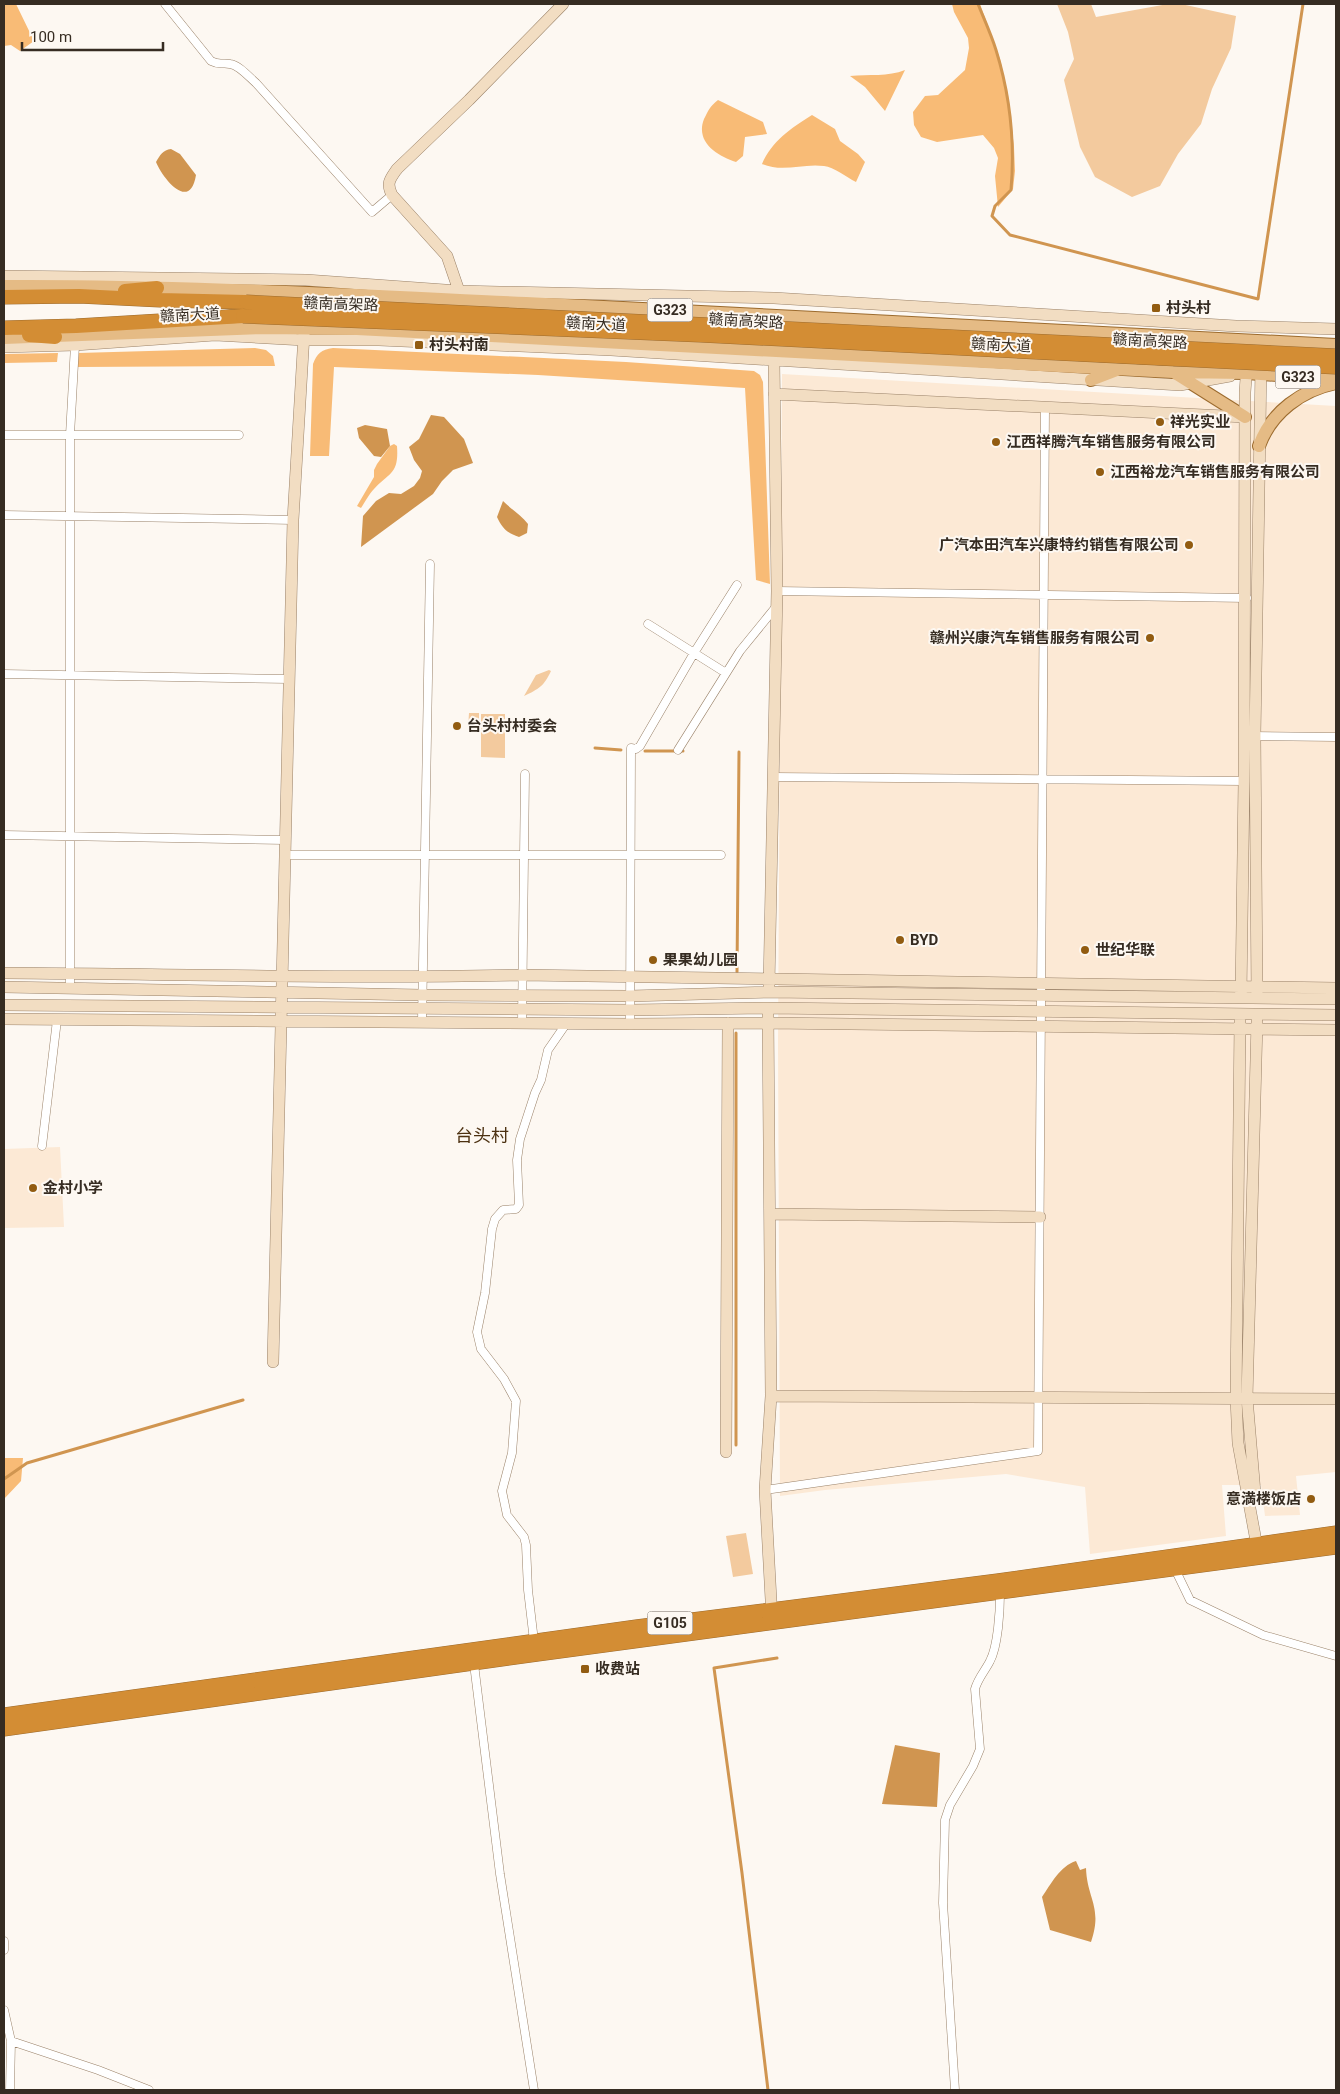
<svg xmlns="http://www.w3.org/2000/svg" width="1340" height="2094" font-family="Roboto,'Noto Sans SC',sans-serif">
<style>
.built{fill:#fce9d5}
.green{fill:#f3ca9e}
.forest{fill:#f8bb76}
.water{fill:#d09550}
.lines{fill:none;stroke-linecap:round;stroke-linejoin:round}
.stream{stroke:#d09550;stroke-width:3}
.street-casing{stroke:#9a8269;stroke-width:9}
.secondary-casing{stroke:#9a8269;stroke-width:12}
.primary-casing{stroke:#9c6b2e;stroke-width:14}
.highway-casing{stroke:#9c6b2e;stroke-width:15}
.street{stroke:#fff;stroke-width:8}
.secondary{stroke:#f2ddc2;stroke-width:11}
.primary{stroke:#e5bb85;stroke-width:12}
.highway{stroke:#d38d34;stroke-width:14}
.highway-bridge-casing{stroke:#9c6b2e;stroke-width:15;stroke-linecap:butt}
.highway-bridge{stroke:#d38d34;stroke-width:14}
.poi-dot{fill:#925c11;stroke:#fdf8f2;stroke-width:2}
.labels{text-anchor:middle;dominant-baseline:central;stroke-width:4;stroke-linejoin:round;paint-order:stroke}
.shield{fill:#fdf8f2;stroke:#726960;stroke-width:1}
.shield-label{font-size:14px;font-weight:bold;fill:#362c22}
.street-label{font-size:15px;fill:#362c22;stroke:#fdf8f2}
.poi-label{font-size:15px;font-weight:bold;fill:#362c22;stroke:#fdf8f2;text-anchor:start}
.quarter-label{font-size:18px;fill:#4c3111;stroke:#fdf8f2}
</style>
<rect width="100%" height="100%" fill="#fdf8f2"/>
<path class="built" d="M782,374l554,32v1066l-40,4 4,39 -35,1 -4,-31h-39l4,51 -136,18 -5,-67 -79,-13 -181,16 -45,6 -2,-452z
M60,1147l4,80 -60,1v-79z"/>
<path class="green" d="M1057,4h34l5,13 72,-13h13l55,12 -5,32 -19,41 -11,35 -23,30 -18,32 -28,11 -37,-20 -15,-30 -16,-67 10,-21 -6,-27z
M549,670l2,1c-7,15 -12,18 -27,25l12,-21z
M469,713h10v15h-11z
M481,714h24v44l-24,-1z
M746,1533l7,41 -20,3 -7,-41z"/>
<path class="forest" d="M4,4h12l18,37 -14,10 -9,-6 -7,1z
M952,4h28l20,55 8,36 6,52 1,24 -2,18 -15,18 -3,-31 3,-18 -4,-10 -11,-13 -46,7 -16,-5 -7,-12 -1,-13 12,-16 13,-1 27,-25 4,-22 -1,-10 -14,-26z
M905,70l-20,41 -20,-24 -15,-11c19,-2 38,1 55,-6z
M718,100l45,22 4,12 -22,3 -2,19 -7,6c-19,-6 -41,-20 -32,-43 4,-8 6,-13 14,-19z
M812,115l23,14 5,12 18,13 7,8 -9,20c-10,-5 -22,-15 -32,-16 -22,-3 -40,7 -62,-2 10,-23 29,-36 50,-49z
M255,348l11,2 7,6 2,10 -197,1v-14z
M333,348l293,14 128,9 6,4 3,7 7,202 -14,-4 -11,-192 -207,-13 -204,-8 -5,89h-19l3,-92c4,-11 8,-14 20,-16z
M58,353l-1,9 -53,1v-9z
M394,444l3,2c2,28 -7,26 -23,43 -5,5 -9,13 -13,19l-4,-2 17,-29v-7l3,-6 13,-18z
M4,1458h19l-2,23 -17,18z"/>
<path class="water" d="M171,149l9,5 16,21c-6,37 -33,4 -40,-13 4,-7 7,-12 15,-13z
M431,415l13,2 20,22 9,24 -20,7 -11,11 -9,13 -72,53 2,-31 13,-15 13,-8 12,1 13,-8 6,-8 2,-7 -8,-11 -5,-13 10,-8z
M365,425l22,4 3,17 -9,11 -7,-1 -15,-18 -2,-10z
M503,501c9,9 18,14 25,23l-1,9 -8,4c-12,-4 -17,-9 -22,-20z
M895,1745l45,8 -3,54 -55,-3z
M1076,1861l4,9 6,-2c1,31 17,39 5,74l-41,-12 -8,-33c9,-13 18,-31 34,-36z"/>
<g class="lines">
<path class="stream" d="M978,4c6,15 13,30 18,46 14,45 19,93 15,140l-16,16 -3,10 18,19 248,64 45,-295
M595,748l26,2
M645,751h38
M737,972l2,-220
M736,1445v-412
M4,1479l23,-16 216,-63
M768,2090l-26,-217 -28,-205 63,-10"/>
<g class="street-casing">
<path id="street" d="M165,4l46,57c10,5 10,1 19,3 9,1 19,13 26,19l116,129 20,-17
M4,435h235
M4,515l289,5
M777,591l470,7
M648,624l78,49
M4,674l285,5
M1251,736l85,1
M678,750l62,-99 35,-43
M773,777l471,4
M4,835l281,5
M285,855h436
M70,987v-552l5,-90
M422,1022l8,-458
M522,1023l3,-249
M630,1024l1,-276 5,1 4,-3 54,-93 43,-68
M42,1146l15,-126
M765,1490l273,-39 7,-1044
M1175,1569l15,31 73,35 73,21
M534,1641l-6,-51 -2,-45 -2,-8 -17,-22 -5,-24 10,-38 4,-52 -12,-22 -23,-30 -4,-17 8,-39 7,-64 3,-10 8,-9 13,-1 3,-4 -2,-45 3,-21 15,-46 6,-13 7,-30 18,-26
M474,1664l26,210 34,216
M4,1941v9
M4,2010l7,31 -1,49
M11,2041l87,29 51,20
M955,2090l-12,-187 2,-83 5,-15 23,-39 7,-17 -5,-60c3,-11 10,-18 15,-28 8,-15 10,-50 10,-67"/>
</g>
<g class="secondary-casing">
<path id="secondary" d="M4,276l302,4 153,11 315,7 462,28 100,3
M459,291l-12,-35 -55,-61c-6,-12 -2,-16 5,-26l72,-69 94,-96
M4,347l71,-2 140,-10 89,5h75l232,10 569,35 50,-9
M774,394l471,23
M4,973c173,1 346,6 519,2l813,13
M769,986l8,-395 -3,-230
M4,987l418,8 208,1 139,-4 567,7
M1241,994l3,-213 1,-389 2,-27
M1257,994l-2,-258 6,-371
M4,1005l626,5 138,-2 568,7
M768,1015l3,381 -6,94 7,128
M4,1019l626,5 138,-1 568,7
M1240,1022l-4,376 2,45 20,109
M770,1214l270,3
M273,1362l20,-842 11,-186
M771,1396l565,3
M726,1452l2,-429
M1255,1493l-8,-95 10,-376"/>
</g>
<g class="primary-casing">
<path id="primary" d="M4,286c174,-1 348,9 522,17 270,12 540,27 810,42
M4,338l259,-10 94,1 816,43 73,1 90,6
M1175,373l70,44
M1091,380l26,-10
M1259,446c12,-34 43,-56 77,-63"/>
</g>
<g class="highway-casing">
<path id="highway" d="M125,291l32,-3
M4,297l75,-1 81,4 86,2
M4,328l72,-2 167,-10
M29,335l26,2
M4,1715l632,-88 361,-46 339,-48
M4,1729l534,-75 798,-107"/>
</g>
<use href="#street" class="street"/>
<use href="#secondary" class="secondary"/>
<use href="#primary" class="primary"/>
<use href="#highway" class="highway"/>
<g class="highway-bridge-casing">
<path id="highway-bridge" d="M246,302l1090,54
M243,316l458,19 635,32"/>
</g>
<use href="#highway-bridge" class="highway-bridge"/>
</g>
<g class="poi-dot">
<rect x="1151" y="303" width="10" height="10" rx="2.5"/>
<rect x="414" y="340" width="10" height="10" rx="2.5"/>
<circle cx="1160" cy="422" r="5"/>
<circle cx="996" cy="442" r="5"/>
<circle cx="1100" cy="472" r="5"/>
<circle cx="1189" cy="545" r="5"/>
<circle cx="1150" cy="638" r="5"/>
<circle cx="457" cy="726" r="5"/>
<circle cx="900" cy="940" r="5"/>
<circle cx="1085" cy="950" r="5"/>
<circle cx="653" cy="960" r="5"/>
<circle cx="33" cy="1188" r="5"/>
<circle cx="1311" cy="1499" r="5"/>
<rect x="580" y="1664" width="10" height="10" rx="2.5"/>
</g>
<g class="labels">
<g class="shield">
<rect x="647.5" y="298.5" width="45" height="23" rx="4"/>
<rect x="1275.5" y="365.5" width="45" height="23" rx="4"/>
<rect x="647.5" y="1611.5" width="45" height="23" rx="4"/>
</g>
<g class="shield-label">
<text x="670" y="310">G323</text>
<text x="1298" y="377">G323</text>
<text x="670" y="1623">G105</text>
</g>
<g class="street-label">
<text transform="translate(341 304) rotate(2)">赣南高架路</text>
<text transform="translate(190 315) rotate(-3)">赣南大道</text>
<text transform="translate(746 321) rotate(3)">赣南高架路</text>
<text transform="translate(596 324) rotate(3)">赣南大道</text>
<text transform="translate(1150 341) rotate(3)">赣南高架路</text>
<text transform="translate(1001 345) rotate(3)">赣南大道</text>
</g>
<g class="poi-label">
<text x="1166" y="308">村头村</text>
<text x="429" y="345">村头村南</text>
<text x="1170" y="422">祥光实业</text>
<text x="1006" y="442">江西祥腾汽车销售服务有限公司</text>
<text x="1110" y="472">江西裕龙汽车销售服务有限公司</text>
<text x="1179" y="545" text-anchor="end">广汽本田汽车兴康特约销售有限公司</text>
<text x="1140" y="638" text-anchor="end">赣州兴康汽车销售服务有限公司</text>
<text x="467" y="726">台头村村委会</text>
<text x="910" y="940">BYD</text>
<text x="1095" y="950">世纪华联</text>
<text x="663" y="960">果果幼儿园</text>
<text x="43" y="1188">金村小学</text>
<text x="1301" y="1499" text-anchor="end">意満楼饭店</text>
<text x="595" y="1669">收费站</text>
</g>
<g class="quarter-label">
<text x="482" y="1135">台头村</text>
</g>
</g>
<rect width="1340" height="2094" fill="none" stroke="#362c22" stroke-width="10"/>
<path d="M22 42v8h141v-8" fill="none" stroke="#362c22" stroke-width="2.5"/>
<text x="30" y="42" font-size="15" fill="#362c22" stroke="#fdf8f2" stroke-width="4" paint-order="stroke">100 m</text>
</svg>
